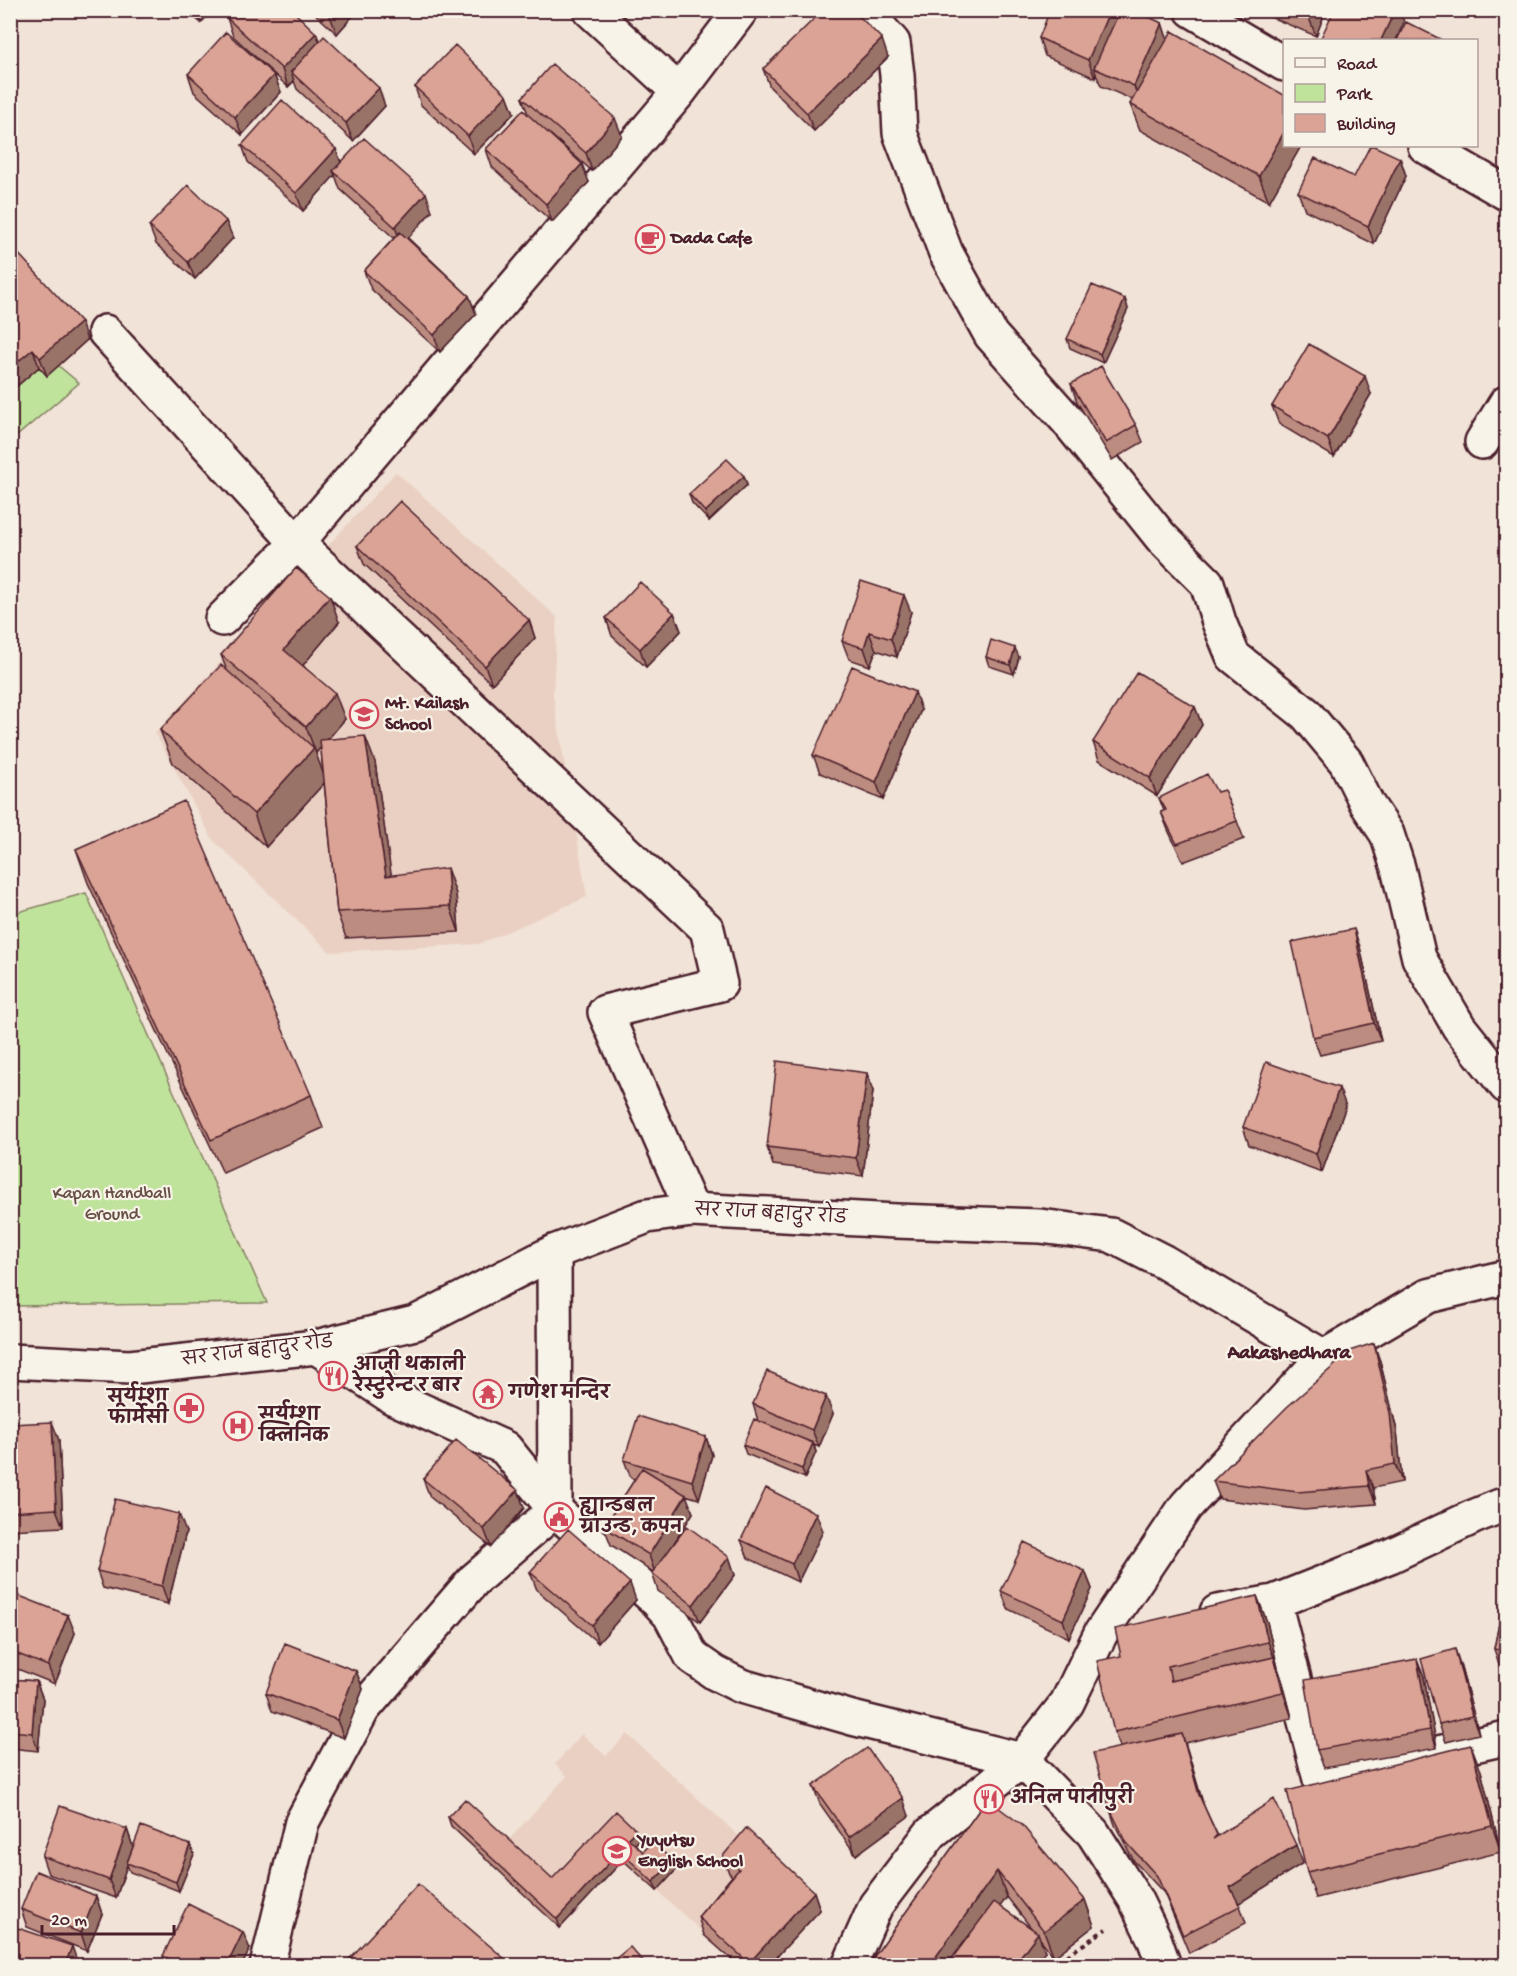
<svg xmlns="http://www.w3.org/2000/svg" width="1517" height="1976" font-family="'Gochi Hand','Playpen Sans Deva',sans-serif">
<style>
.built{fill:#ead0c3}
.green{fill:#c0e39c;stroke:#858164;stroke-width:1.5}
.lines{fill:none;stroke-linecap:round;stroke-linejoin:round}
.minor-casing{stroke:#4a1f2b;stroke-width:38}
.tertiary-casing{stroke:#4a1f2b;stroke-width:38}
.path{stroke:#4a1f2b;stroke-width:4;stroke-dasharray:4.5 4.5;stroke-linecap:butt}
.minor{stroke:#f7f3e8;stroke-width:33}
.tertiary{stroke:#f7f3e8;stroke-width:33}
.wall{fill:#bc8c80;stroke:#4a1f2b;stroke-width:1.5;fill-rule:evenodd}
.shaded-wall{fill:#997268;stroke:#4a1f2b;stroke-width:1.5}
.building{fill:#dba395;stroke:#4a1f2b;stroke-width:1.5}
.labels{text-anchor:middle;dominant-baseline:central;stroke-width:4.5;stroke-linejoin:round;paint-order:stroke}
.poi-label{font-size:18px;font-weight:bold;fill:#4a1f2b;stroke:#f7f3e8;text-anchor:start}
.park-label{font-size:18px;fill:#685047;stroke:#f7f3e8}
.street-label{font-size:18px;fill:#4a1f2b;stroke:#f7f3e8}
.neighbourhood-label{font-size:20px;font-weight:bold;fill:#4a1f2b;stroke:#f7f3e8}
</style>
<rect width="100%" height="100%" fill="#f1e3d7"/>
<filter id="ink" filterUnits="userSpaceOnUse"><feTurbulence type="fractalNoise" baseFrequency=".0167" numOctaves="2"/><feDisplacementMap in="SourceGraphic" scale="12" xChannelSelector="R" yChannelSelector="G"/><feConvolveMatrix kernelMatrix="1 2 1 2 8 2 1 2 1" color-interpolation-filters="sRGB"/></filter>
<g filter="url(#ink)">
<path class="built" d="M396,472l161,145 -4,78 34,202 -108,47 -149,8 -117,-112 -58,-107z
M582,1734l24,22 21,-22 193,176 -51,55h-30l-116,-105 -63,68 -109,-102 55,17 61,-67 -12,-12z"/>
<path class="green" d="M11,326l68,57 -68,58z
M86,893l181,410 -256,3v-392z"/>
<g class="lines">
<g class="minor-casing">
<path id="minor" d="M590,10l89,82
M864,10l29,33 4,32 3,58 46,120 45,82 76,85 94,117 46,46 12,39 14,34 73,58 40,48 21,42 20,30 11,34 21,90 40,69 47,59
M1192,10l92,54
M1425,146l81,47
M105,332l192,211 410,386 13,55 -115,28 87,198
M1482,442l24,-39
M222,619l75,-76 382,-451 62,-82
M316,1347l76,50 113,51 50,62 102,91 13,14 22,42 23,16 26,13 111,32 170,42 71,73 42,66 19,39 10,28
M1274,1602l46,177 186,-41
M1217,1612l57,-10 116,-46 83,-39 27,-11h6
M267,1966l35,-144 61,-113 111,-129 81,-70 -1,-258
M849,1966l27,-61 55,-72 91,-73 45,-57 34,-70 85,-127 138,-149"/>
</g>
<g class="tertiary-casing">
<path id="tertiary" d="M10,1361l120,6 186,-20 99,-24 139,-71 93,-36 45,-6 204,11 144,5 71,9 53,27 160,95 104,-61 78,-19"/>
</g>
<path class="path" d="M1052,1966l54,-37"/>
<use href="#minor" class="minor"/>
<use href="#tertiary" class="tertiary"/>
</g>
<path class="wall" d="M186,10h26l-11,13z
M311,10h47l-21,24z
M1262,10h64l-10,26 -53,-22z
M227,18l89,15 3,8 66,65 -32,35 -56,-52 -3,-8 -6,6 -55,-51z
M1162,23l5,16 117,107h17l-32,56 -129,-72 -10,-26 3,-4 -32,-14 -5,-12 -1,4 -50,-22 -6,-18z
M888,57l-74,74 -44,-44 -7,-18z
M188,74l86,1 7,17 -39,43 -48,-43z
M415,87l92,8 7,18 -40,41 -53,-49z
M522,98l100,38 -30,35 -42,-37 39,48 -37,40 -60,-55 -6,-18 42,-35z
M242,145l94,4 5,14 91,48 -24,27 61,58 7,18 -36,38 -69,-63 -7,-18 30,-33 -54,-49 -5,-14 -32,36 -55,-49z
M1400,158l6,18 -32,68 -69,-34 -7,-18 56,-15z
M149,226l84,12 -38,41 -39,-35z
M10,256l77,84 -40,36 -8,-9 -29,25z
M1125,299l3,10 -25,54 -33,-15 -3,-9z
M1071,384l65,41 7,17 -31,18 -35,-58z
M1371,394l-37,63 -55,-33 -7,-18z
M744,476l3,9 -38,36 -17,-18 -3,-9z
M357,546l172,74 6,18 -43,46 -128,-120z
M911,612l-14,45 -21,-7 -6,16 -21,-7 -7,-18z
M674,613l7,18 -35,36 -34,-31 -6,-18z
M339,622l-36,43 42,54 -18,21 48,22 16,113 65,19 3,38 -113,6 -9,-26 -13,-129 -58,64 -93,-84 -13,-33 67,-59 -6,-16zM321,747l2,28 -8,-23 1,1z
M986,657h33l-5,17 -25,-8z
M1195,707l7,18 -45,71 -58,-36 -6,-18z
M921,710l-38,90 -63,-27 -7,-18z
M1217,792l20,29 7,18 -61,23 -15,-32 -7,-18 3,-1 -5,-13z
M76,849l235,246 12,33 -100,45 -135,-290z
M1360,947l21,94 -61,14 -7,-18z
M873,1091l-10,85 -90,-11 -6,-18z
M1346,1106l-24,66 -73,-27 -6,-18z
M1380,1361l17,70 5,51 -29,6 3,16 -72,6 -84,-11 -7,-18z
M753,1404l80,10 -14,33 -5,-2 2,7 -11,26 -59,-24 -3,-9 15,-24z
M10,1424l49,16 4,87 -53,3z
M706,1437l6,18 -13,44 -14,-4 8,18 -20,32 56,12 6,18 -35,47 -42,-31 -6,-18 1,-1 -42,-27 -7,-18 31,-48 -4,-1 -7,-18z
M423,1479l95,11 6,18 -33,39 -61,-50z
M823,1531l-25,51 -50,-24 -7,-18z
M186,1532l-18,72 -65,-16 -6,-17z
M1085,1571l7,18 -23,49 -61,-29 -7,-18z
M530,1572l106,28 -38,43 -61,-53z
M1506,1588v80l-6,-1 -6,-18z
M1257,1596l10,26 11,46 5,15 9,35 -107,25 18,61 15,32 85,27 -64,40 7,20 -57,30 -25,-60 -30,-32 -19,-36 -6,-18 11,-60 -6,-15 7,-76z
M10,1611l65,22 -20,51 -45,-18z
M1417,1659l7,18 13,71 -113,20 -7,-18z
M1461,1667l18,67 -33,8 -7,-18z
M356,1671l7,18 -19,49 -72,-27 -6,-18z
M10,1679l26,2 7,18 -5,52 -28,-3z
M1481,1771l20,81 -185,46 -9,-26z
M813,1786l96,30 -53,39 -36,-51z
M987,1799l98,101 9,26 -40,31 -13,-17 4,11 -177,14zM1007,1897l25,32 -32,-23z
M448,1817l104,62 88,-40 -5,5 8,8 33,18 -19,21 -34,-31 -63,68 -109,-102z
M127,1829l6,18 57,-2 4,9 -15,37 -49,-19 -3,-7 -11,33 -68,-24 -6,-18z
M723,1856l91,36 6,18 -51,55h-31l-34,-30 -6,-18 34,-41 -3,-3z
M96,1896l6,18 -15,37 -60,-24 -6,-18z
M250,1949l-8,16h-76l-3,-9z"/>
<path class="shaded-wall" d="M196,10h16l-11,13z
M335,10h23l-21,24 -7,-18z
M1110,10h14l-30,58 2,6 -1,4 -7,-18z
M1312,10h14l-10,26 -7,-18z
M1395,10h5l4,12 -8,18h-15z
M1162,23l6,18 -28,63 -6,-18z
M316,33l7,17 -32,22 3,9 -6,6 -6,-18z
M882,39l6,18 -74,74 -7,-18z
M274,75l7,17 -39,43 -7,-18z
M379,88l6,18 -32,35 -7,-18z
M507,95l7,18 -40,41 -6,-18z
M615,118l7,18 -30,35 -6,-18z
M1284,132v14h17l-32,56 -10,-26z
M336,149l6,17 -9,5 2,4 -32,36 -7,-18z
M1400,158l6,18 -32,68 -6,-18z
M582,164l7,18 -37,40 -6,-18z
M426,193l6,18 -30,34 -7,-18z
M226,221l7,17 -38,41 -7,-17z
M469,296l7,18 -36,38 -6,-17z
M1125,299l3,10 -25,54 -3,-9z
M81,322l6,18 -40,36 -7,-18z
M33,349l6,18 -29,25v-24z
M1365,376l6,18 -37,63 -6,-18z
M744,476l3,9 -38,36 -4,-9z
M904,595l7,17 -14,45 -6,-18z
M330,596l9,26 -45,54 -10,-26z
M674,613l7,18 -35,36 -6,-18z
M529,620l6,18 -43,46 -7,-18z
M869,632l7,18 -6,16 -6,-18z
M1015,648l4,9 -5,17 -4,-9z
M915,692l6,18 -38,90 -7,-18z
M335,693l10,26 -29,34 -10,-26z
M1195,707l7,18 -45,71 -7,-18z
M365,736l10,26 20,139 -9,-25z
M314,748l12,33 -60,66 -12,-33z
M447,868l9,26 3,38 -9,-26z
M1354,929l6,18 21,94 -7,-18z
M867,1073l6,18 -10,85 -7,-18z
M1339,1088l7,18 -24,66 -6,-18z
M1374,1343l6,18 17,70 5,51 -7,-18z
M826,1396l7,18 -14,33 -7,-17z
M52,1422l7,18 4,87 -7,-18z
M706,1437l6,18 -13,44 -7,-18z
M813,1443l3,9 -11,26 -3,-9z
M1366,1470l7,18 3,16 -7,-18z
M518,1490l6,18 -33,39 -7,-18z
M686,1495l7,18 -38,60 -6,-18z
M816,1513l7,18 -25,51 -6,-18z
M179,1514l7,18 -18,72 -6,-18z
M729,1557l6,18 -35,47 -7,-17z
M1085,1571l7,18 -23,49 -6,-18z
M630,1583l6,17 -38,43 -6,-18z
M1257,1596l10,26 11,46 -10,-26z
M68,1615l7,18 -20,51 -7,-18z
M1455,1649l6,18 18,67 -7,-18z
M1274,1657l9,26 9,35 -9,-26z
M1417,1659l7,18 13,71 -7,-18z
M356,1671l7,18 -19,49 -7,-18z
M36,1681l7,18 -5,52 -6,-18z
M1182,1734l6,18 18,61 -7,-18z
M1471,1745l10,26 20,81 -9,-26z
M903,1798l6,18 -53,39 -7,-18z
M127,1829l6,18 -6,16v2l-11,33 -7,-18z
M636,1830l4,9 -8,8 -4,-9z
M190,1845l4,9 -15,37 -3,-9z
M1296,1845l7,18 -67,42 -6,-18z
M620,1851l3,9 -63,68 -3,-9z
M673,1861l3,9 -19,21 -4,-9z
M997,1871l10,26 -49,68h-28z
M814,1892l6,18 -51,55h-19l-1,-2z
M96,1896l6,18 -15,37 -6,-18z
M1085,1900l9,26 -40,31 -10,-26z
M243,1932l7,17 -8,16h-15z
M1038,1933l7,18 -11,14h-20z
M72,1946l6,18 -1,1h-12z"/>
<path class="building" d="M234,10h58l24,23 -34,36 -55,-51z
M324,10h11l-5,6z
M823,10h30l29,29 -75,74 -44,-44z
M1050,10h60l-22,50 -49,-22z
M1120,10h13l29,13 -28,63 -40,-18z
M1291,10h21l-3,8z
M1334,10h61l-14,30h-61z
M1406,22l36,18h-45z
M1172,31l112,64v37l-25,44 -129,-72z
M226,32l48,43 -39,42 -47,-43z
M324,36l55,52 -33,35 -55,-51z
M455,45l52,50 -39,41 -53,-49z
M552,64l63,54 -29,35 -64,-55z
M282,100l54,49 -40,44 -54,-48z
M523,110l59,54 -36,40 -60,-55z
M364,138l62,55 -31,34 -62,-56z
M1370,146h4l26,12 -32,68 -70,-34 17,-34 39,19z
M188,185l38,36 -38,41 -39,-36z
M400,232l69,64 -35,39 -70,-64z
M16,251l65,71 -41,36 -7,-9 -23,19v-112z
M1092,285l33,14 -25,55 -33,-15z
M1309,344l56,32 -37,63 -56,-33z
M1101,366l35,59 -30,18 -35,-59z
M727,459l17,17 -39,36 -16,-18z
M400,501l129,119 -44,46 -128,-120z
M296,568l34,28 -46,54 51,43 -29,34 -85,-72z
M861,581l43,14 -13,44 -22,-7 -5,16 -22,-7z
M640,582l34,31 -34,36 -34,-31z
M991,640l24,8 -5,17 -24,-8z
M221,665l93,83 -60,66 -94,-84z
M852,666l63,26 -39,90 -63,-27z
M1137,672l58,35 -45,71 -57,-36z
M365,736l21,140 61,-8 3,38 -113,6 -17,-172z
M1207,774l10,18 7,-2 13,31 -60,23 -16,-32 5,-2 -7,-12z
M184,801l127,294 -100,45 -135,-291z
M1354,929l20,94 -61,14 -21,-95z
M777,1061l90,12 -11,85 -89,-11z
M1266,1062l73,26 -23,66 -73,-27z
M1503,1114h3v15z
M1374,1343l16,70 5,51 -29,6 3,16 -71,6 -85,-11 74,-74 49,-43 -2,-8z
M767,1371l59,25 -14,34 -59,-26z
M638,1416l68,21 -14,44 -68,-21z
M754,1419l59,24 -11,26 -59,-24z
M52,1422l4,87 -46,3v-88z
M456,1440l62,50 -34,39 -61,-50z
M642,1468l44,27 -37,60 -45,-28z
M766,1488l50,25 -24,51 -51,-24z
M115,1499l64,15 -17,72 -65,-15z
M687,1526l42,31 -36,48 -41,-32z
M568,1529l62,54 -38,42 -62,-53z
M1024,1542l61,29 -22,49 -62,-29z
M1506,1588v63l-12,-2z
M17,1595l51,20 -20,51 -38,-15v-40z
M1257,1596l11,46 -100,24 3,15 103,-24 9,35 -169,40 -17,-71 24,-5 -6,-27z
M285,1643l71,28 -19,49 -71,-27z
M1455,1649l17,67 -33,8 -18,-65z
M1417,1659l13,71 -113,20 -12,-70z
M10,1679l26,2 -4,52 -22,-2z
M1182,1734l17,61 18,40 -4,4 61,-40 22,46 -66,42 10,19 -57,29 -26,-59 -30,-33 -18,-36 -16,-54z
M1471,1745l21,81 -185,46 -20,-81z
M867,1748l36,50 -54,39 -36,-51z
M1503,1762h3v18z
M465,1799l87,80 64,-68 20,19 -8,8 15,14 9,-10 21,19 -20,21 -33,-31 -63,68 -109,-102z
M987,1799l35,26 63,75 -41,31 -47,-60 -67,94h-62z
M60,1806l67,23 -18,51 -67,-24z
M141,1826l49,19 -14,37 -49,-19z
M746,1828l68,64 -65,71 -51,-46 41,-48 -16,-13z
M36,1871l60,25 -15,37 -60,-24z
M418,1884l94,81h-168z
M994,1902l44,31 -24,32h-67z
M188,1904l55,28 -16,33h-45l-19,-9z
M12,1926l60,20 -7,19h-55v-34z
M630,1947l16,18h-38z"/>
</g>
<defs>
<g id="cafe-ring" transform="scale(1.5)"><circle r="9.5" fill="#f7f3e8" stroke="#d1495b" stroke-width="1.5"/><path d="M-5.5-4.5H6V0H3Q3 3.5 0 3.5H-2.5Q-5.5 3.5-5.5 0ZM3-3.2v2h1.7v-2ZM-6 4.5H4V6H-6Z" fill="#d1495b"/></g>
<g id="school-ring" transform="scale(1.5)"><circle r="9.5" fill="#f7f3e8" stroke="#d1495b" stroke-width="1.5"/><path d="M0-5L7-2L0 1L-7-2ZM-4 1L0 2.5L4 1V4Q0 6-4 4Z" fill="#d1495b"/></g>
<g id="restaurant-ring" transform="scale(1.5)"><circle r="9.5" fill="#f7f3e8" stroke="#d1495b" stroke-width="1.5"/><path d="M-5-6h1v4h1v-4h1v4h1v-4h1v5L-1.5 .5V6h-2V.5L-5-1ZM5-6V6H3V1.5H1.5Q1.5-4 5-6Z" fill="#d1495b"/></g>
<g id="temple-ring" transform="scale(1.5)"><circle r="9.5" fill="#f7f3e8" stroke="#d1495b" stroke-width="1.5"/><path d="M0-6L5-2H3V0L6.5 2.5H4V6H1.5V3h-3V6H-4V2.5H-6.5L-3 0V-2H-5Z" fill="#d1495b"/></g>
<g id="pharmacy-ring" transform="scale(1.5)"><circle r="9.5" fill="#f7f3e8" stroke="#d1495b" stroke-width="1.5"/><path d="M-2-6h4v4h4v4h-4v4h-4v-4h-4v-4h4Z" fill="#d1495b"/></g>
<g id="hospital-ring" transform="scale(1.5)"><circle r="9.5" fill="#f7f3e8" stroke="#d1495b" stroke-width="1.5"/><path d="M-5-5h3v3.5h4V-5h3V5h-3V1.5h-4V5h-3Z" fill="#d1495b"/></g>
<g id="civic-ring" transform="scale(1.5)"><circle r="9.5" fill="#f7f3e8" stroke="#d1495b" stroke-width="1.5"/><path d="M-.6-6.5H3V-4.5H.6V-3L4-1V1h2V6H-6V1h2V-1L-.6-3ZM-1.2 2.5V6h2.4V2.5Z" fill="#d1495b"/></g>
</defs>
<g fill-rule="evenodd">
<use href="#cafe-ring" x="650" y="239"/>
<use href="#school-ring" x="364" y="714"/>
<use href="#restaurant-ring" x="333" y="1376"/>
<use href="#temple-ring" x="488" y="1394"/>
<use href="#pharmacy-ring" x="189" y="1408"/>
<use href="#hospital-ring" x="238" y="1426"/>
<use href="#civic-ring" x="559" y="1517"/>
<use href="#restaurant-ring" x="989" y="1799"/>
<use href="#school-ring" x="617" y="1851"/>
</g>
<g class="labels">
<g class="poi-label">
<text x="671" y="239">Dada Cafe</text>
<text x="385" y="704">Mt. Kailash<tspan x="385" dy="21">School</tspan></text>
<text x="354" y="1366">आजी थकाली<tspan x="354" dy="21">रेस्टुरेन्ट र बार</tspan></text>
<text x="509" y="1394">गणेश मन्दिर</text>
<text x="168" y="1398" text-anchor="end">सूर्यम्शा<tspan x="168" dy="21">फार्मेसी</tspan></text>
<text x="259" y="1416">सूर्यम्शा<tspan x="259" dy="21">क्लिनिक</tspan></text>
<text x="580" y="1507">ह्यान्डबल<tspan x="580" dy="21">ग्राउन्ड, कपन</tspan></text>
<text x="1010" y="1799">अनिल पानीपुरी</text>
<text x="638" y="1841">Yuyutsu<tspan x="638" dy="21">English School</tspan></text>
</g>
<g class="park-label">
<text x="112" y="1194">Kapan Handball<tspan x="112" dy="21">Ground</tspan></text>
</g>
<g class="street-label">
<text transform="translate(771 1215) rotate(3)">सर राज बहादुर रोड</text>
<text transform="translate(258 1352) rotate(-7)">सर राज बहादुर रोड</text>
</g>
<g class="neighbourhood-label">
<text x="1289" y="1354">Aakashedhara</text>
</g>
</g>
<rect width="1517" height="1976" fill="none" stroke="#f7f3e8" stroke-width="36"/>
<rect x="18" y="18" width="1481" height="1940" fill="none" stroke="#4a1f2b" stroke-width="2" filter="url(#ink)"/>
<rect x="1283" y="39" width="195" height="108" fill="#f7f3e8" stroke="#b29e9c" stroke-width="1.5"/>
<rect x="1295" y="58" width="30" height="9" fill="#f7f3e8" stroke="#b29e9c" stroke-width="1.5"/>
<text x="1337" y="69" font-size="18" fill="#4a1f2b">Road</text>
<rect x="1295" y="84" width="30" height="18" fill="#c0e39c" stroke="#b29e9c" stroke-width="1.5"/>
<text x="1337" y="99" font-size="18" fill="#4a1f2b">Park</text>
<rect x="1295" y="114" width="30" height="18" fill="#dba395" stroke="#b29e9c" stroke-width="1.5"/>
<text x="1337" y="129" font-size="18" fill="#4a1f2b">Building</text>
<path d="M42 1925v9h132v-9" fill="none" stroke="#4a1f2b" stroke-width="3"/>
<text x="51" y="1925" font-size="18" fill="#4a1f2b" stroke="#f7f3e8" stroke-width="4.5" paint-order="stroke">20 m</text>
</svg>
